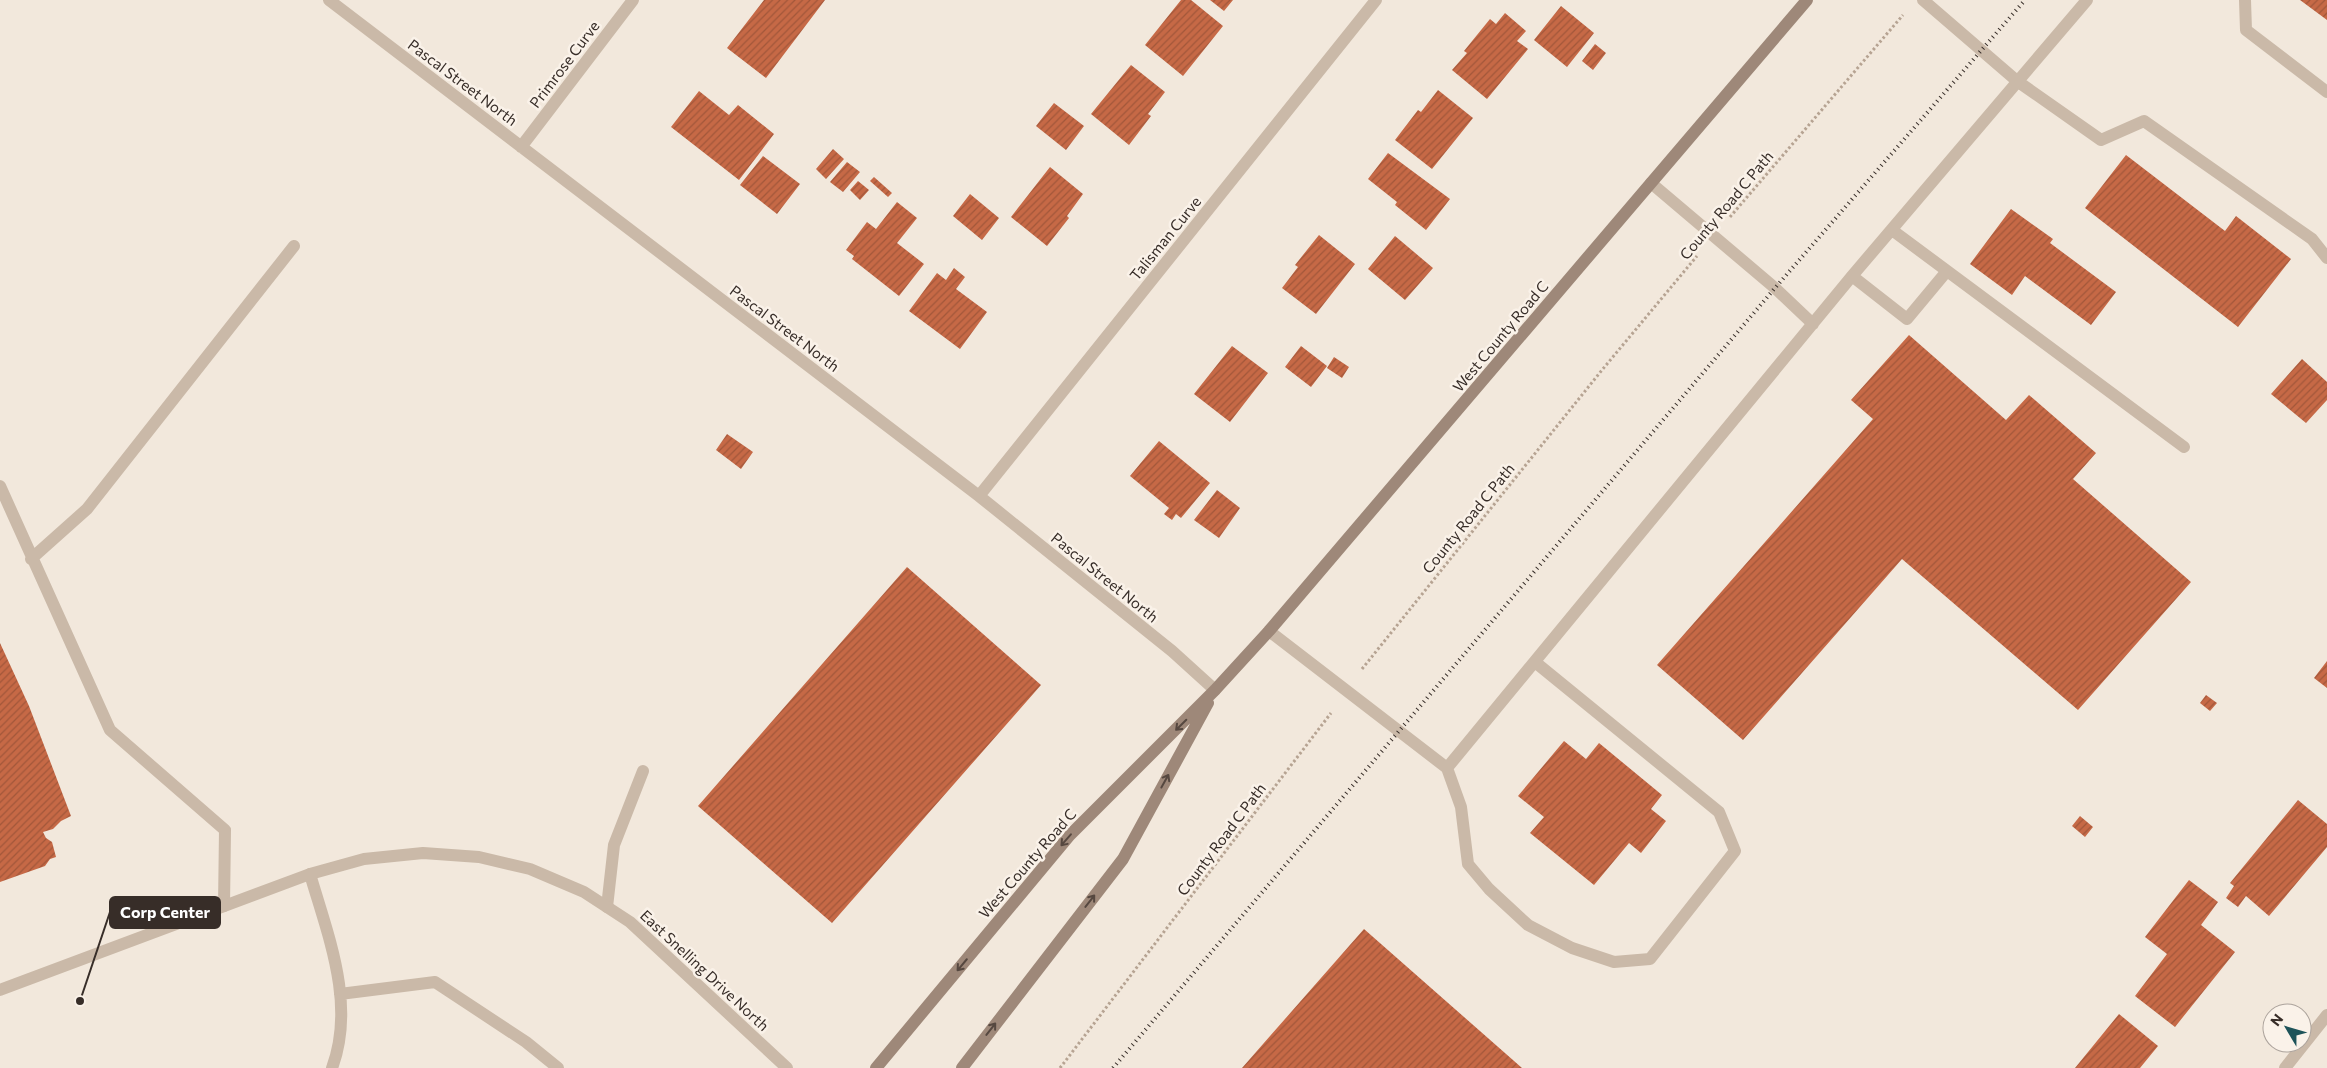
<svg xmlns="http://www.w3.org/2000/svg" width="2327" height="1068" font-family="Commissioner,sans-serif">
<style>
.building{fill:url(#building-hatch)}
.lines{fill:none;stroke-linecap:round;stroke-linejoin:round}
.path{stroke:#b6a392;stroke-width:3;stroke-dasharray:2.5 2.5;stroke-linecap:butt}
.service{stroke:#cab9a8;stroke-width:12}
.minor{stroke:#cab9a8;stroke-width:12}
.tertiary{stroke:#cab9a8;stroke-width:12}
.secondary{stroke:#9e8879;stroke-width:12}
.rail{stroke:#372d28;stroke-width:4;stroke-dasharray:1 4;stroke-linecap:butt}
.oneway{stroke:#564840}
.labels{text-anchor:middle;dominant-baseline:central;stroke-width:5;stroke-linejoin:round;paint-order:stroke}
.street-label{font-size:15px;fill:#372d28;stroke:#faf2e9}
.leader{fill:none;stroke:#372d28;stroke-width:2}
.callout-dot{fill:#372d28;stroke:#faf2e9;stroke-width:2}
.callout{fill:#372d28;stroke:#372d28;stroke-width:2}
.callout-label{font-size:16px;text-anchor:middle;font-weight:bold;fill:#fff}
</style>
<defs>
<pattern id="building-hatch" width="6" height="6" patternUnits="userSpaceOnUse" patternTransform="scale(1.25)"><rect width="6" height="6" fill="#c66946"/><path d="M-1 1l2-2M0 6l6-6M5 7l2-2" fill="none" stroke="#a2573a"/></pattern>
</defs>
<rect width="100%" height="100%" fill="#f2e8dc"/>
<path class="building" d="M764,0h61l-59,78 -39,-30z
M1181,0h10l32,26 -40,50 -38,-31z
M1210,0h23l-9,11z
M2300,0h27v20z
M1561,6l33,27 -27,34 -33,-27z
M1505,13l21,18 -9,10 11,8 -41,50 -35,-29 15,-17 -3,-2 26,-32 6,5z
M1595,44l11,9 -13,17 -11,-9z
M1131,65l34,27 -17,22 3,2 -22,29 -38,-31z
M1438,90l35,28 -41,51 -37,-29 23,-30 3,2z
M699,91l30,24 9,-10 36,29 -35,46 -68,-53z
M1054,103l30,23 -18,24 -30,-24z
M833,149l11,10 -18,20 -10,-10z
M1388,153l62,46 -24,31 -31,-25 2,-3 -29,-23z
M2126,155l99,76 11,-15 55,43 -53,68 -153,-119z
M763,156l37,28 -23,30 -37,-29z
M847,162l13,10 -17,20 -13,-10z
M1050,167l33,27 -16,22 2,2 -22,28 -36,-29z
M874,177l18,16 -4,4 -18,-16z
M858,181l11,9 -9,10 -10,-10z
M970,194l29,24 -17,22 -29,-24z
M897,202l20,16 -20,25 27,21 -25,32 -47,-37 2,-3 -8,-6 21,-28 9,7z
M2011,209l42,30 -3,4 66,49 -25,33 -66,-49 -13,19 -42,-31z
M1319,235l36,29 -39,50 -34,-26 16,-21 -3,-2z
M1395,236l38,32 -28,32 -37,-31z
M954,268l11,9 -9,12 31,23 -27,37 -51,-38 28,-38 9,7z
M1909,335l97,85 23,-25 67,58 -23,26 118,103 -113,128 -176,-151 -159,181 -86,-75 216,-246 -22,-19z
M1232,346l36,27 -38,49 -36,-28z
M1301,346l26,20 -16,21 -26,-20z
M1334,357l15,10 -7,11 -15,-10z
M2302,359l25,23v18l-21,23 -35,-29z
M727,434l26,18 -12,17 -25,-19z
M1159,441l51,42 -29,35 -5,-4 -4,6 -8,-6 5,-6 -39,-32z
M1217,490l23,18 -21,30 -25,-18z
M907,567l134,118 -209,238 -134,-117z
M0,643l29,63 42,110 -10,5 -8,8 -10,3 3,6 6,4 4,15 -6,2 -5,7 -45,16z
M2327,661v27l-13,-10z
M2206,695l11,8 -7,8 -10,-8z
M1564,741l22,18 13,-16 63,52 -11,14 15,12 -25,32 -12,-10 -35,42 -64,-52 14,-16 -26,-21z
M2298,800l29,24v23l-58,69 -23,-20 -8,11 -12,-9 8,-12 -4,-3z
M2080,816l13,11 -8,10 -13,-11z
M2189,880l29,22 -17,23 34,27 -60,75 -40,-31 32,-42 -22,-17z
M1364,929l158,139h-280z
M2119,1014l39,32 -18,22h-65z"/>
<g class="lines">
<path class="path" d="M1730,217l173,-202
M1362,669l240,-299 95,-114
M1060,1068l271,-355"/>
<path class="service" d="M1923,0l94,81 84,59 43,-19 168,118 15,19
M2245,0l1,30 81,62
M1651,183l124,105 38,36
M1892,230l292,217
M1852,276l55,43 40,-48
M0,486l110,244 115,100 -1,76
M31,559l56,-50 207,-263
M1269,631l178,137 14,39 7,57 21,25 39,36 44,23 42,14 36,-3 85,-108 -16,-39 -184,-150
M1447,768l405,-492 235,-276
M310,874c18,62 46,130 22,194
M607,907l7,-62 29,-74
M340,994l95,-12 91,60 32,26"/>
<path class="minor" d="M329,0l650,496 193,155 43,39
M521,147l112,-147
M979,496l397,-496
M2285,1068l42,-53"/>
<path class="tertiary" d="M0,990l310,-116 54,-15 59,-6 56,4 51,12 54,23 46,30 157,146"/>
<path class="secondary" d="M876,1068l194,-233 145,-145 54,-59 538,-631
M962,1068l161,-209 85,-156"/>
<path class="rail" d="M1113,1068l662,-780 250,-288"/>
</g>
<defs><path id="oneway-shaft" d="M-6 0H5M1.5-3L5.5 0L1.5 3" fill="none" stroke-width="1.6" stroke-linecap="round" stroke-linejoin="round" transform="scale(1.25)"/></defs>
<g class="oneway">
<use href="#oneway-shaft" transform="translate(1181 725) rotate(135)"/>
<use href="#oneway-shaft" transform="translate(1165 781) rotate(-61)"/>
<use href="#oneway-shaft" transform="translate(1066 840) rotate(131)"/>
<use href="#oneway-shaft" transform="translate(1090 901) rotate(-52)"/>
<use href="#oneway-shaft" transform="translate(962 965) rotate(130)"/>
<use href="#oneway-shaft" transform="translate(991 1029) rotate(-52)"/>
</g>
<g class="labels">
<g class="street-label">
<text transform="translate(564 64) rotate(-53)">Primrose Curve</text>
<text transform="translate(463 82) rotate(37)">Pascal Street North</text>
<text transform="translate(1726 205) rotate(-50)">County Road C Path</text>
<text transform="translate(1165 238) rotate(-51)">Talisman Curve</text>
<text transform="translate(785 328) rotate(37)">Pascal Street North</text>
<text transform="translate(1500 336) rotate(-50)">West County Road C</text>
<text transform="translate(1468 518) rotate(-51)">County Road C Path</text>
<text transform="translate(1105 577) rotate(39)">Pascal Street North</text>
<text transform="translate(1221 839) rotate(-53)">County Road C Path</text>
<text transform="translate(1027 863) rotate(-49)">West County Road C</text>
<text transform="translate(705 970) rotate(43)">East Snelling Drive North</text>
</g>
</g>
<path class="leader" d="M80 1001L110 912"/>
<circle class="callout-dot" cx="80" cy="1001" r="5"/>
<rect class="callout" x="110" y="897" width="110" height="31" rx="5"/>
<g class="callout-label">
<text x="165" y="918">Corp Center</text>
</g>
<g transform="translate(2287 1028) rotate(308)"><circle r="24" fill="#faf2e9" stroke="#aca39c"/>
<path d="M0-4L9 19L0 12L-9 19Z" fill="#1d5359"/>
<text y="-8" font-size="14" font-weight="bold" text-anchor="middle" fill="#372d28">N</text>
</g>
</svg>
